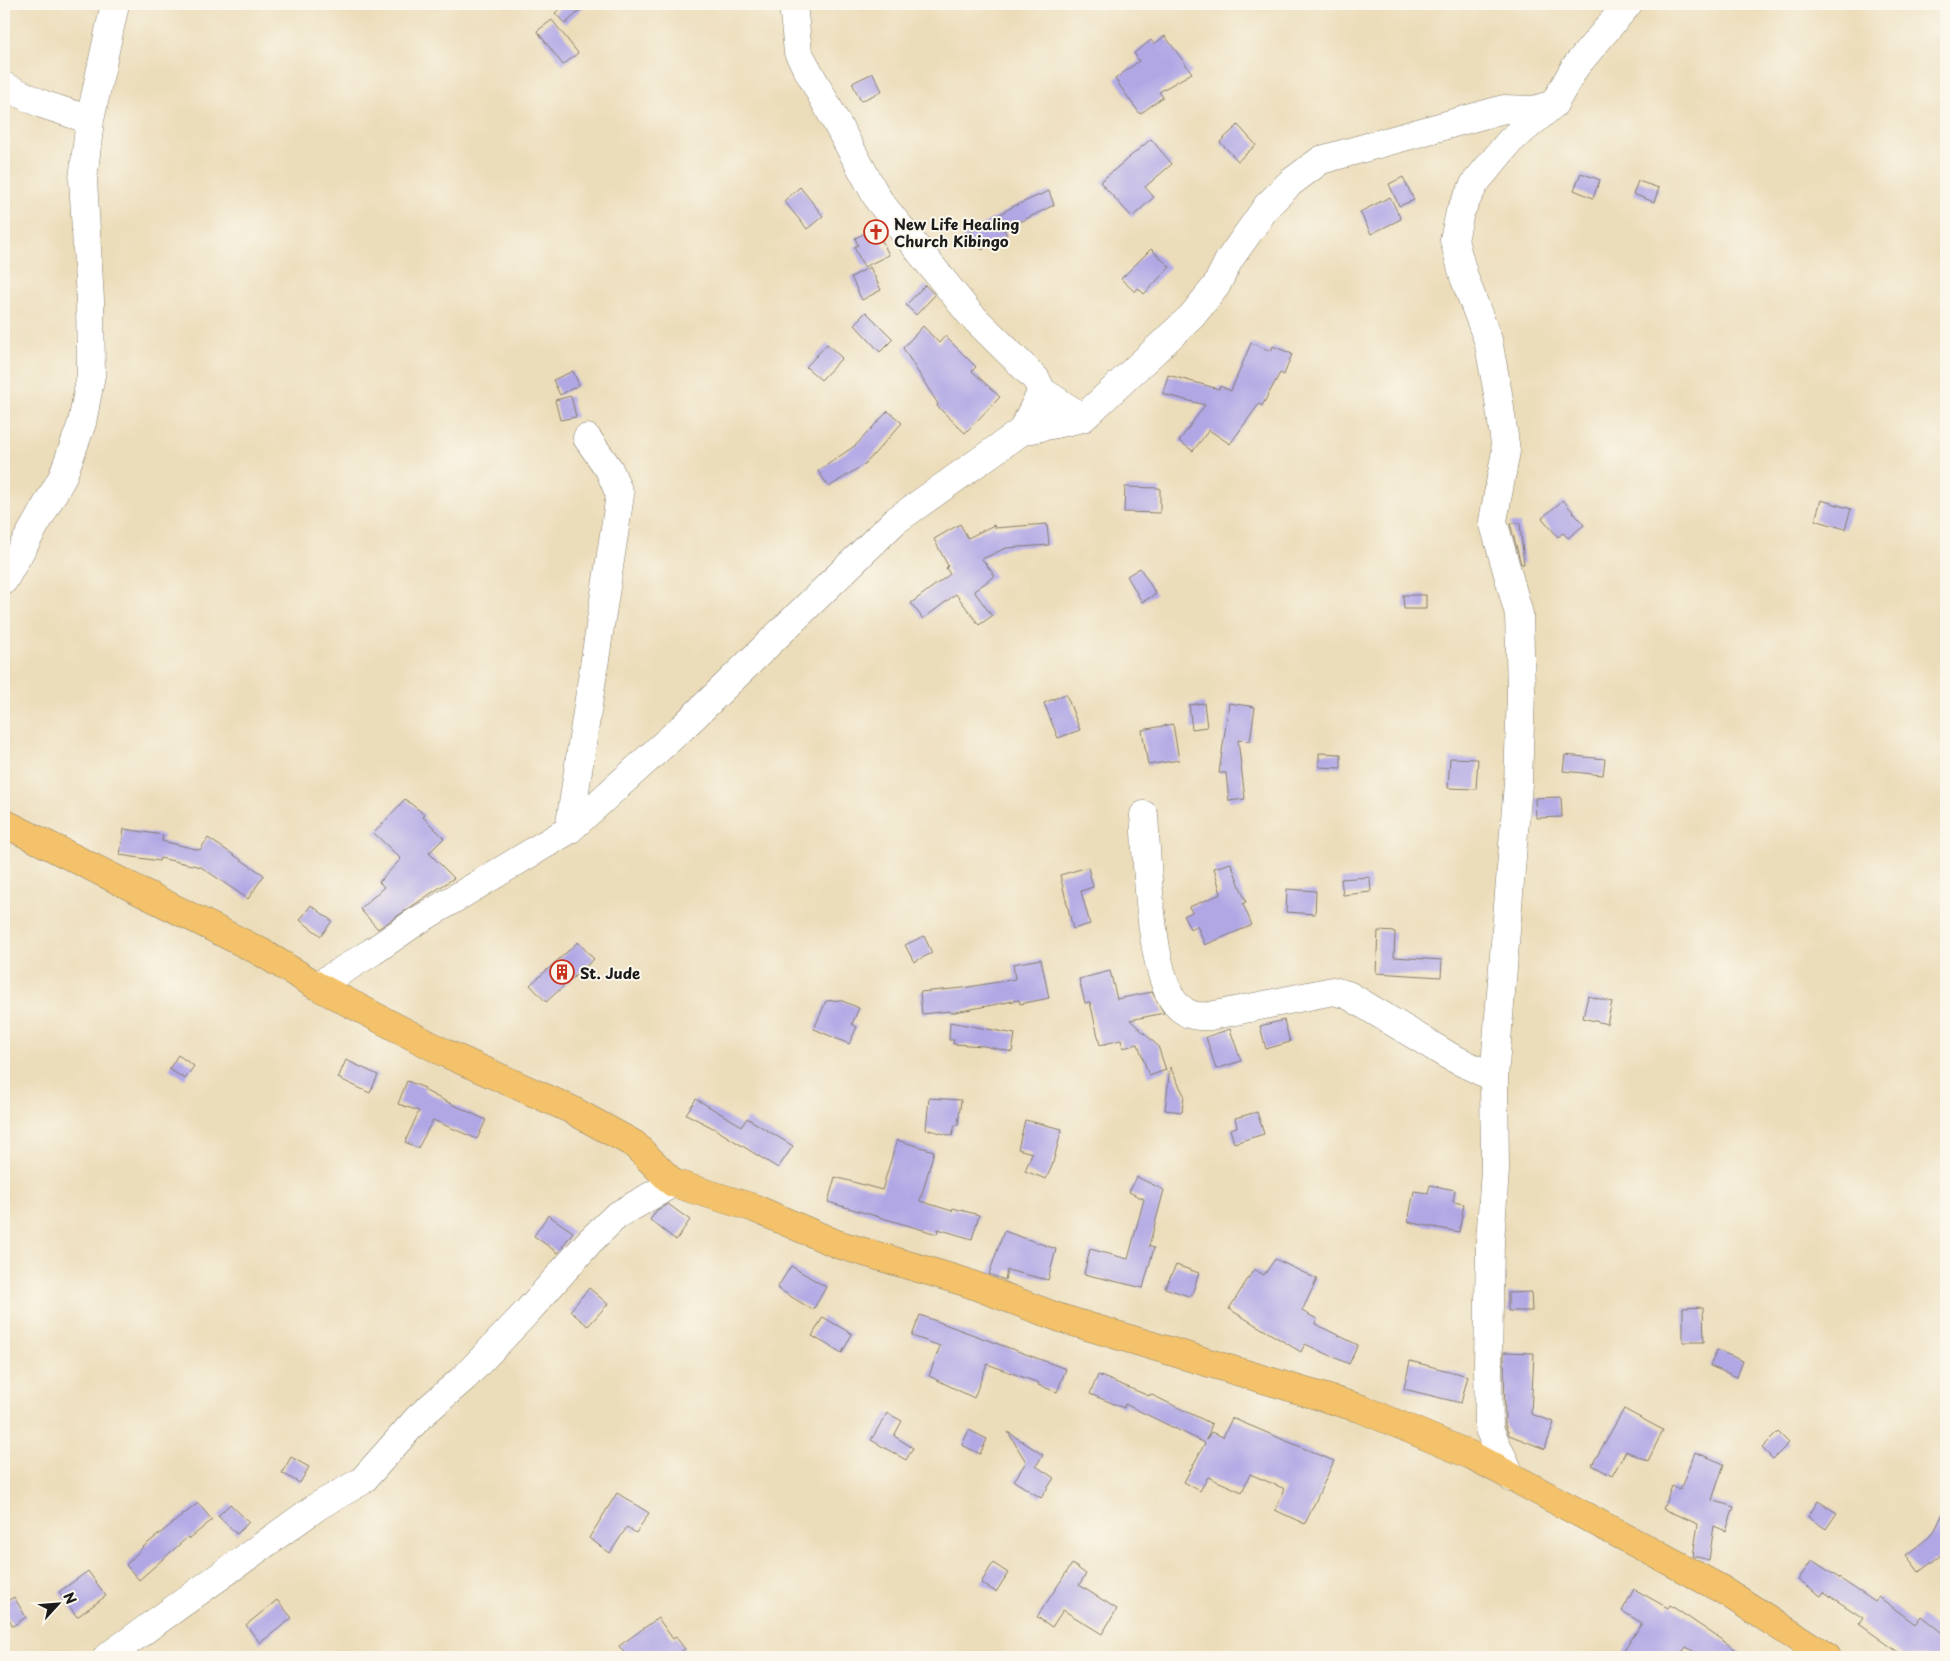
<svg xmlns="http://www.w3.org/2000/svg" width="1950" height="1661" font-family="'Playpen Sans',sans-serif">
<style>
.building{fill:#b1a7e5}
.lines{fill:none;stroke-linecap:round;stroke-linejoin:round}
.minor-casing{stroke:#847c6b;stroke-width:29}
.major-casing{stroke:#847c6b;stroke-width:29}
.minor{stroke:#fff;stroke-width:28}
.major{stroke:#f3c26a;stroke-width:28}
.labels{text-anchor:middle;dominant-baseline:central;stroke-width:4;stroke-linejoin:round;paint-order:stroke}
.poi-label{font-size:15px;font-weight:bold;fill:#1c1c1c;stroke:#fbf7ec;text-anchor:start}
</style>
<rect width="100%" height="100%" fill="#fbf7ec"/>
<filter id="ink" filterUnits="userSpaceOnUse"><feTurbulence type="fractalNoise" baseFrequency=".02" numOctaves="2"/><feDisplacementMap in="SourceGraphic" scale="10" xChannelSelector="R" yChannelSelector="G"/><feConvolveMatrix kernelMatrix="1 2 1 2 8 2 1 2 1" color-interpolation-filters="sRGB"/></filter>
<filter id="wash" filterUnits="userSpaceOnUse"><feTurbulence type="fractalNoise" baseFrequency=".0096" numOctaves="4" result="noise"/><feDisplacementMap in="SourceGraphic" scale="20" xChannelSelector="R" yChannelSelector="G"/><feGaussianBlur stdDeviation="1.12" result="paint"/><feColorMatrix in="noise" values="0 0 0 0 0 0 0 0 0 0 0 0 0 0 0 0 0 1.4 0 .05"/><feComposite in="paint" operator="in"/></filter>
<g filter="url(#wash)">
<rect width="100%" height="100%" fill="#ecddba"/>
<g id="blocks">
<path class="building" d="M565,4h22l-22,20 -10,-11z
M552,20l26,33 -15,12 -26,-34z
M1165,36l27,37 -33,19 4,5 -23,17 -25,-35 24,-18 -5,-8 17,-13 3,4z
M873,73l9,18 -21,10 -9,-18z
M1238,125l18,20 -18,16 -18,-19z
M1151,139l21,25 -27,23 9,10 -22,20 -32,-35z
M1581,173l19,7 -7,18 -19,-8z
M1403,177l11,23 -15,6 -10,-22z
M1638,181l21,7 -5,14 -21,-8z
M800,187l23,29 -16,13 -23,-28z
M1049,191l5,14 -50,25 3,5 -25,15 -5,-8 -9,5 -6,-10 50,-30z
M1390,197l11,22 -30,15 -11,-22z
M876,228l13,27 -25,12 -10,-20 4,-2 -3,-7z
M1151,249l19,18 -26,27 -6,-6 -3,4 -14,-13z
M870,267l11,23 -19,10 -11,-23z
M925,285l10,10 -19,20 -10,-10z
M866,312l27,27 -13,13 -26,-28z
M923,326l16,17 6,-7 31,31 -4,4 28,26 -35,36 -28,-27 1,-2 -35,-56z
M1251,343l20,8 2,-5 19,8 -8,21 -4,-2 -18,33 -3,-2 -29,40 -21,-14 -16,21 -14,-10 26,-36 -42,-11 5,-19 51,14 1,-3 11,5z
M827,344l15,14 -21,22 -15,-13z
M573,371l6,14 -19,10 -7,-15z
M571,396l5,21 -16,3 -5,-20z
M888,411l14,12 -36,40 -37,24 -11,-16 38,-26z
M1125,487l35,1v25l-36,-1z
M1563,500l21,25 -16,13 -5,-5 -5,4 -16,-19z
M1821,500l30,9 -6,20 -30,-9z
M1510,523h10l4,41h-3z
M960,524l8,14 26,-13 1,3 52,-4 2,21 -43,3 -24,11 13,17 -21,15 18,25 -13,9 -23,-31 -33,25 -12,-16 39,-29 -4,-6 2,-2 -14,-27z
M1140,568l16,26 -14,8 -15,-26z
M1403,595h23v14h-22z
M1066,694l14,36 -22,8 -14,-35z
M1204,703l3,24 -15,2 -3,-24z
M1229,703l26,4 -5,34 -12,-1 7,59 -16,2 -3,-28h-7z
M1173,724l6,36 -31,5 -6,-35z
M1319,753l22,1v14l-22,-1z
M1565,755l40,4 -2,16 -40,-4z
M1450,758l28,1 -2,30 -28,-1z
M1561,797l1,20 -26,1 -1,-20z
M405,799l20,16 -2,2 21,21 -15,15 25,25 -76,51 -18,-20 24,-22 -5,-5 22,-23 -27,-26z
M124,829l39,6 -1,6 38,9 8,-12 56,37 -16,24 -47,-32 -41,-9 -1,3 -39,-6z
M1231,863l15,39 -3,2 9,21 -47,20 -8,-19 -7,3 -6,-13 8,-4 -3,-5 32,-13 -7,-26z
M1088,867l5,20 -12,4 9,33 -17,5 -13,-54z
M1370,877l1,15 -28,3 -2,-16z
M1287,889l29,2 -1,23 -29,-2z
M311,905l21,16 -11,15 -21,-16z
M1378,931l17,1 -1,25 48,3 -1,17 -65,-4z
M924,936l8,17 -18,9 -9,-17z
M578,942l16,17 -48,43 -16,-17z
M1041,959l8,39 -29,6 -1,-4 -69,13v-2l-28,3 -2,-22 43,-4 52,-9 -2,-15z
M1110,971l7,28 35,-7 12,21 -34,7 28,26 8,24 -17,6 -11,-32 -15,4 -2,-8 -21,5 -10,-43 -5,1 -6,-24z
M1588,996l24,6 -5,22 -24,-6z
M840,1000l19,8 -7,16 5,3 -8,17 -35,-15 12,-28z
M1284,1020l6,22 -24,7 -6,-23z
M950,1022l65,12 -3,18 -28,-6 -31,-2 1,-4h-5z
M1230,1029l11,32 -25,8 -10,-32z
M178,1055l16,11 -9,13 -16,-10z
M346,1060l32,15 -8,18 -32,-15z
M1170,1067l14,28 -2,17 -17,-2z
M407,1081l18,7 -1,2 15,8 47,22 -9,19 -44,-19 -15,28 -13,-6 14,-31 -21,-7z
M929,1098l32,2 -3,25h-3l-3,11 -26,-7z
M696,1099l46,27 5,-8 46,28 -15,22 -63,-39 -29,-15z
M1257,1112l7,22 -30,9 -4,-14 7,-2 -2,-9z
M1025,1120l37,9 -10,37 -6,13 -21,-8 7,-18 -14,-4z
M897,1140l37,11 -14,50 32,10 1,-3 26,7 -7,24 -34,-10 -1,5 -109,-32 7,-25 47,13z
M1137,1177l27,13 -15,56 5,2 -11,40 -59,-14 6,-25 38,10 16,-60 -15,-7z
M1430,1185l25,5 -2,12 11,2 -5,28 -51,-10 6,-31 14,2z
M668,1204l22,16 -14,20 -26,-20 7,-10z
M548,1215l25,17 -15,21 -24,-17z
M1004,1231l52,18 -8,31 -41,-10 -2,10 -16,-6z
M1275,1259l42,20 -15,32 15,8 -2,5 43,21 -9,19 -44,-20 -4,8 -72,-43 25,-40 10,6z
M1176,1265l23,8 -8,24 -26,-9z
M791,1266l35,21 -13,23 -36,-22z
M589,1288l19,16 -20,22 -18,-15z
M1531,1292l1,19h-24v-18z
M1703,1307l1,35h-21v-34z
M920,1315l146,54 -9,23 -19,-7 1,-2 -52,-19 -13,34 -45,-22 11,-30 -28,-10z
M823,1317l29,17 -10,19 -30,-17z
M1717,1350l26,11 -6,16 -27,-11z
M1504,1352l30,1 -3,61 23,8 -9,27 -36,-14 -4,-10z
M1410,1361l58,15 -7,27 -57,-14z
M1098,1375l51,21 1,-2 62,30 -6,16 5,-8 12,5 9,-19 102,43 -29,63 -30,-14 10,-21 -35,-15 -8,18 -34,-15 -8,14 -16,-9 21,-39 -80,-39 -1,4 -34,-14z
M1624,1409l39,21 -15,31 -22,-10 -14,25 -20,-11z
M887,1413l15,8 -8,15 19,12 -7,12 -35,-20z
M969,1430l18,9 -7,15 -18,-9z
M1008,1432l35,23 -7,11 18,12 -13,20 -27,-17 12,-19z
M1778,1432l11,11 -16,16 -11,-11z
M1695,1452l29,12 -12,36 22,7 -8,24 -12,-5 -5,34 -16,-4 5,-32 -35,-15 9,-23 8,4z
M291,1457l18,10 -9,16 -18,-10z
M617,1493l32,20 -13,20 -9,-6 -17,26 -21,-15z
M1818,1501l19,12 -11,16 -18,-12z
M198,1503l14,17 -23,19 -1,-2 -49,43 -13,-15 17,-18z
M230,1504l19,18 -12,12 -19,-18z
M1946,1507v34l-6,15 -21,16 -13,-17 27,-21z
M1812,1560l63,42 4,-5 36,27 6,-8 25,20v21h-41l-46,-33 4,-6 -39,-26 -3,4 -23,-16z
M993,1563l15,10 -12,19 -15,-9z
M1072,1564l14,10 -7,11 38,24 -15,25 -39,-24 -11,17 -15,-10z
M88,1571l18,25 -29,21 -18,-25z
M1634,1589l34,19 2,-3 77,52h-44l-17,-10 -7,10h-59l22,-34 -20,-12z
M14,1597l12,20 -13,9 -9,-16v-7z
M277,1600l15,18 -32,25 -14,-18z
M658,1618l15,21 3,-2 9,12 -12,8h-46l-8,-11z"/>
</g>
</g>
<g filter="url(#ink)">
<use href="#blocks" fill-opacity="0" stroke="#847c6b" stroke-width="1"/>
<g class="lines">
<g class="minor-casing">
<path id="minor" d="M4,86l38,18 48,16
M1042,391l41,27 109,-102 24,-30 13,-26 38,-54 23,-23 31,-23 183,-51 30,1 20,-6 21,-37 53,-63
M1022,431l61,-13
M4,580l58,-102 20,-55 9,-48 -1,-75 -7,-121 7,-59 25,-116
M1144,815c3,40 5,167 35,192 10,9 18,10 31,9l123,-25 15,4 101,61 45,22
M569,830l51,-335 -11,-26 -22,-31
M317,986l55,-34 42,-29 155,-93 114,-103 212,-206 127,-90 20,-40 -6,-12 -66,-65 -91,-113 -81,-149 -5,-48
M1512,1478l-23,-49 -1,-64 2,-123 5,-72 -1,-92 24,-295 3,-91 -2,-78 -26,-93 13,-70 -8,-57 -10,-54 -24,-63 -10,-37 6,-28 15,-29 35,-42 44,-37
M107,1657l211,-151 44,-25 57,-64 46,-40 61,-64 64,-72 26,-25 57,-33"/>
</g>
<g class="major-casing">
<path id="major" d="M4,823l257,129 56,34 128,67 125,56 64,35 39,39 81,25 83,36 128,38 95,36 302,91 111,47 250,134 104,67"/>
</g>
<use href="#minor" class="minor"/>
<use href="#major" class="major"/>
</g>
</g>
<defs>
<g id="church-ring" transform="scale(1.25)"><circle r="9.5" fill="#fbf7ec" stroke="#c8321e" stroke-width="1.5"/><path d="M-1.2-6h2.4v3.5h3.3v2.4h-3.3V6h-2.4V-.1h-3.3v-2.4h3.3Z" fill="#c8321e"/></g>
<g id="building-ring" transform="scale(1.25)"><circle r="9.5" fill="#fbf7ec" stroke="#c8321e" stroke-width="1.5"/><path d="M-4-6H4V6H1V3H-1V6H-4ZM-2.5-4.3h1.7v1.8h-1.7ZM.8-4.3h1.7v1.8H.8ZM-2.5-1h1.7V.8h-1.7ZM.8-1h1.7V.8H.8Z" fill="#c8321e"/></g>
</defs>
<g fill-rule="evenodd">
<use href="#church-ring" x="876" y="232"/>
<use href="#building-ring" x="562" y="972"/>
</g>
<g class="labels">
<g class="poi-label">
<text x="894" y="223">New Life Healing<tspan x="894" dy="17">Church Kibingo</tspan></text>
<text x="580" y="972">St. Jude</text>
</g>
</g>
<rect width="1950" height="1661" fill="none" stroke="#fbf7ec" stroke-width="20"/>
<g transform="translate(58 1604) rotate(64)" stroke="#fbf7ec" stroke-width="4" paint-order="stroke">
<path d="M0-4L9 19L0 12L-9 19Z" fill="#1c1c1c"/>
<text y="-8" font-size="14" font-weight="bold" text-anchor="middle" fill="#1c1c1c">N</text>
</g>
</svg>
